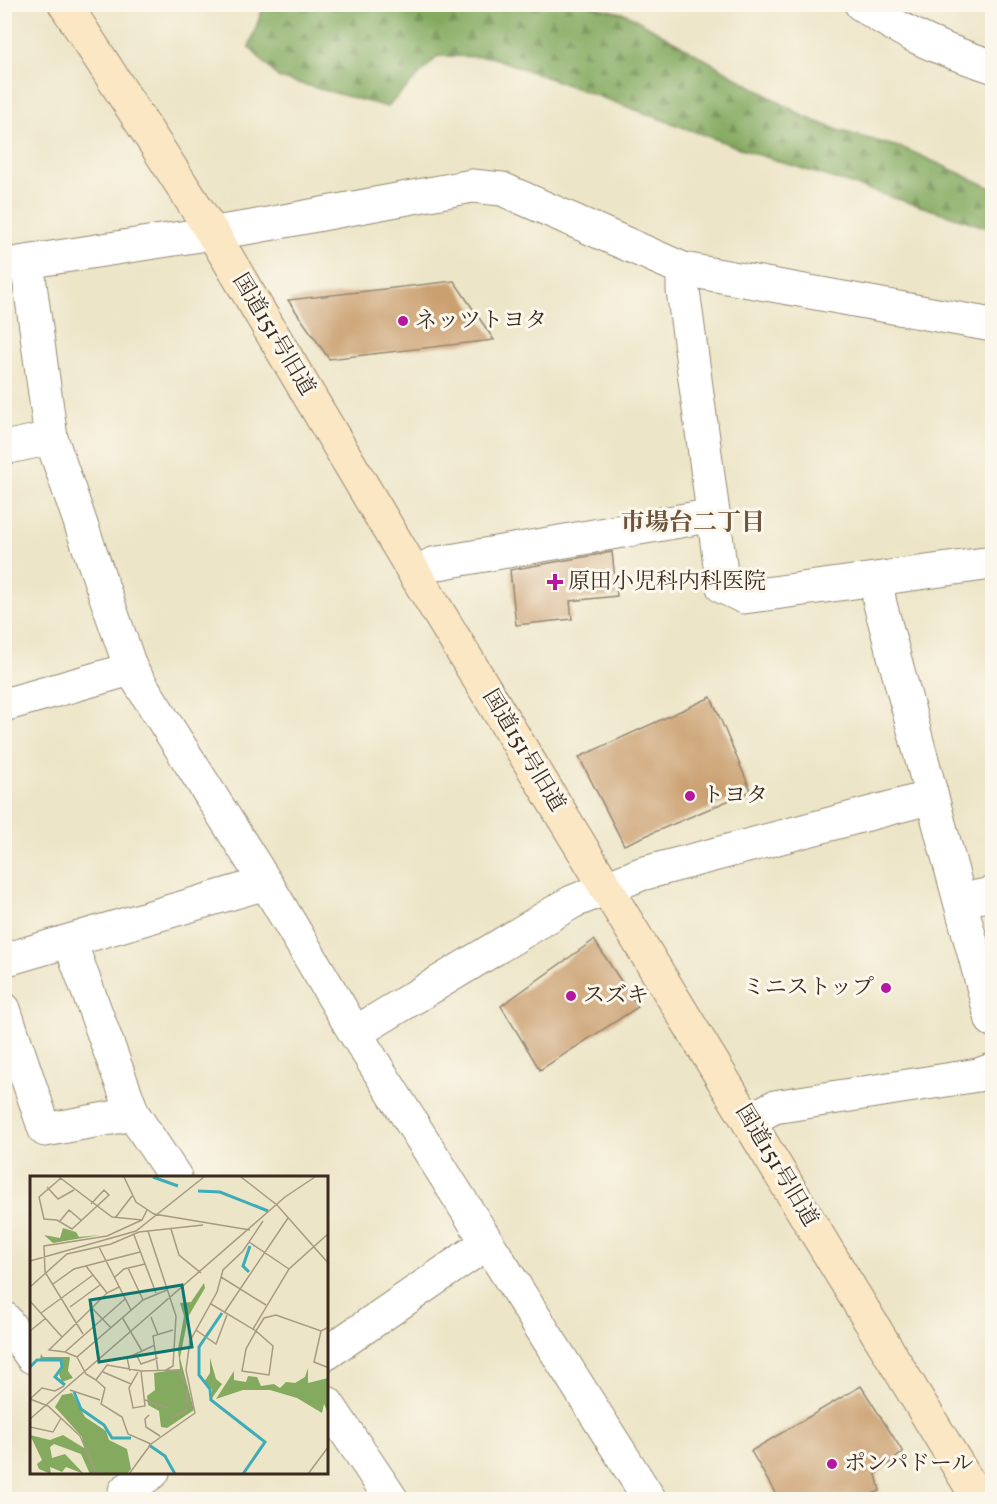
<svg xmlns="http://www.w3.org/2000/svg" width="997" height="1504" font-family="Vollkorn,'Noto Serif JP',serif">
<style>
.forest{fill:url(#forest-firs);stroke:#606a3f;stroke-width:1.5}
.building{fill:#cba071}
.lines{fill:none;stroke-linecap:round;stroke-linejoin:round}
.street-casing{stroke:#948872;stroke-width:35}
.secondary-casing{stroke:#948872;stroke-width:35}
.street{stroke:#fff;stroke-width:33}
.secondary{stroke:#fbe7c3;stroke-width:33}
.poi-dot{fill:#b5179e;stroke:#fbf7ec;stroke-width:2}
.labels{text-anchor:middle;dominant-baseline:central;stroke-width:6;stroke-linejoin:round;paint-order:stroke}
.poi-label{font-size:22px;fill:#3b2a1e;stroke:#fbf7ec;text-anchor:start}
.street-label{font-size:22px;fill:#3b2a1e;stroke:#fbf7ec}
.neighbourhood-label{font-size:24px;font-weight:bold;fill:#6d533b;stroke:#fbf7ec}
.inset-river{fill:none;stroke:#3dacb9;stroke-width:3}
.inset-road{fill:none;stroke:#a69a83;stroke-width:1.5}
.view{fill:#0f766e;fill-opacity:0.15;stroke:#0f766e;stroke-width:3}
.inset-edge{fill:none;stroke:#3b2a1e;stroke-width:3}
</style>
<defs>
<pattern id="forest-firs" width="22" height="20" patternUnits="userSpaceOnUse" patternTransform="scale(1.5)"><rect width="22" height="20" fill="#84aa60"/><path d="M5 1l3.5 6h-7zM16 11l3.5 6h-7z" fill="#6d8b4f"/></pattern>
</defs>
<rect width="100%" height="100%" fill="#fbf7ec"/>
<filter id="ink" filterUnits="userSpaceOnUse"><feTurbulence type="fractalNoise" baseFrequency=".0167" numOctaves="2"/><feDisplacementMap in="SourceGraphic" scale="12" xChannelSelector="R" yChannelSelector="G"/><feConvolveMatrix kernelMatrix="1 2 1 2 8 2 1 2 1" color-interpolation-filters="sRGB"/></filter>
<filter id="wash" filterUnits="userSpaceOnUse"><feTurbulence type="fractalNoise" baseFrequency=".008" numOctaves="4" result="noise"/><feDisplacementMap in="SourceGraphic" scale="24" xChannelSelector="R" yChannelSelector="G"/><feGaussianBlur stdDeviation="1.35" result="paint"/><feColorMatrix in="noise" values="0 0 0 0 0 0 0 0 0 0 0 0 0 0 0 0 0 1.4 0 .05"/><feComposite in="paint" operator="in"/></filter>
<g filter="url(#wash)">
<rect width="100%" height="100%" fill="#ede5c7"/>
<path class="forest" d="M581,4l46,10 178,103 36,14 65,18 86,39v41l-239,-76 -262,-96 -53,-1 -51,51 -108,-29 -30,-31 15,-42z"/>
<g id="blocks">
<path class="building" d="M454,281l40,59 -165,19 -41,-59z
M612,552l5,44 -47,5 2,18 -56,6 -6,-55z
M711,697l40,94 -127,54 -45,-88z
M594,940l44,67 -98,63 -39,-64z
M861,1386l42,66 -27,22 4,17 -23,9h-78l-28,-49z"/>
</g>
</g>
<g filter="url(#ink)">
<use href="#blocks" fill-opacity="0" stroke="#948872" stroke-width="1.5"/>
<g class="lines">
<g class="street-casing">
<path id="street" d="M861,4c47,32 78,45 131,62
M27,262l24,176 80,231 135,214 89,150 295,467
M6,265l246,-38 220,-41 30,3 181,80 309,56
M683,269v21l40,297 21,10 248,-34
M4,448l47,-10
M415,574l18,-10 281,-49
M876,580l4,24 112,416
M4,705l127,-36
M962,900l30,-6
M70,942l63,172 42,63
M4,960l262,-77
M4,1009l41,121 88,-16
M355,1033l217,-131 69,-28 291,-77
M748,1121l26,-14 204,-32 14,-5
M4,1318l28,39
M327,1353l160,-110
M327,1403l65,97
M125,1491l28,-19"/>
</g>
<g class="secondary-casing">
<path id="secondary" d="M65,4l147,228 203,342 564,926"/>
</g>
<use href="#street" class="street"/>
<use href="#secondary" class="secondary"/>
</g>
</g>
<g class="poi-dot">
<circle cx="403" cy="321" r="6"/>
<path d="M552 573h6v6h6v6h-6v6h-6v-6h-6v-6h6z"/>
<circle cx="690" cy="796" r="6"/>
<circle cx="886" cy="988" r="6"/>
<circle cx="571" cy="996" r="6"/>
<circle cx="832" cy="1464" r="6"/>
</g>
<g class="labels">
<g class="poi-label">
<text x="415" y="321">ネッツトヨタ</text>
<text x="568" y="582">原田小児科内科医院</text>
<text x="702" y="796">トヨタ</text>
<text x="874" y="988" text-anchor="end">ミニストップ</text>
<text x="583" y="996">スズキ</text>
<text x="844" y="1464">ポンパドール</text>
</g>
<g class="street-label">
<text transform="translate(273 335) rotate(59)">国道151号旧道</text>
<text transform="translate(523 751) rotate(59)">国道151号旧道</text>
<text transform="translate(776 1166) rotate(59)">国道151号旧道</text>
</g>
<g class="neighbourhood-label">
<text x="693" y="524">市場台二丁目</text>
</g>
</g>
<g transform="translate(30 1176)">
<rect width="298" height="298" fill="#ede5c7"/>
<path d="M33,52l13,4 3,5 21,-2 -47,8 -9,-8 16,3zM174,107l1,5 -17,29 -8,41 14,52 -27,18 -6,-1 -2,-16 -11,-6 -1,-9 8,-6 -1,-17 26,-4 -2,-20 6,-33 -4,-13 11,-1zM11,178l2,3h27l-2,14 5,7 -11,4 -3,-8 4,-13 -23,-1zM180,182l6,21 6,5 -10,14v-9l-8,-7 6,-9zM278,192v15l20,-5v35l-4,-9 -2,9 -25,-15 -27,-8h-27l-27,9 18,-28v9l12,2 2,-6 9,1 4,9 13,-2 6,4 6,-6 9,1 10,-6zM42,217l13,24 21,14 3,9 18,9 4,20 -4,5h-37l-9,-20 -27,-10 -4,3 2,11 13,-4 19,20 -18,-7 -4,5 -12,-5 1,7 -12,-5 -2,-5 5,-4 -12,-25 20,5 13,-5 21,13 -2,-11 -27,-30 7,-12z" fill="#84aa60"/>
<path class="inset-river" d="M123,1l25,9M168,15l22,1 48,19M219,96l-6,-6 7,-20M192,137l-23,34v28l11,14 1,11 54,42 -22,32M0,191l7,-7h24l1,7 -7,10 10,8M44,216l7,17 23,16 8,13h19M119,269l16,11 10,18"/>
<path class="inset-road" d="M29,1l53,40 30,3 5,-10M94,1l12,25 18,12 96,16M211,1l36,28 52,59M31,2l-22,19 5,22 13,1 15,9 37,-34 -5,-5 -13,14M17,11l11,12 16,-9M85,42l17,-22M30,45l9,-11 13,11M141,53l8,26 22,18M118,55l28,85 -3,50 -7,4M104,59l22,58M219,66l40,27M69,71l32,63M0,85l106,-30 68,-54M56,90l21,27M98,92l15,32M85,101l9,-8 21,-5M191,101l45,28M23,108l21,-15 66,-17M0,111l37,-33 44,-10 28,-12 64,-7M0,125l32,36M181,128l45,27 8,-13 12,-3 45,16 8,-4M40,131l30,-22M62,132l19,20M11,137l52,-38M194,137l64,-95M92,141l20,34M121,141l7,18M223,153l36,-60 40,-36M166,154l20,14 11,-29M0,155l16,-13M226,155l17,15 -4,29 -27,-4 4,-22zM291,155l-7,31 15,6M53,158l-38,-62 -1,-26 63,-10 35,-16M35,176l-16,-2 58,-57 12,-6M106,178l5,10 17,-6M47,181l-12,-5 60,-53M100,195l-3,-13 28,-13M111,195l38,-1 7,15 -1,-5M128,195l-5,-35 20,-6M73,196l28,12M108,196l-9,16 4,20 12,-2 -4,-35 -34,-6 -11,15 9,8 -4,16 21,13 6,17 23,10M66,204l-10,-6 -9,-17 66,-57 24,-10M40,214l30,10M0,223l18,7 32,30 17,38M0,223l12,-11 13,3 9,-5M115,224l23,8M119,239l-4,4 1,8 14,9M140,242l16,-7 1,-21M0,243l255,-222 30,-20M0,251l23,5 8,-14M99,298l22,-30 44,-31 -9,-43 4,-29 27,-49 6,-22 20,-19 20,-30M278,298l21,-28"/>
<path class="view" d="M152,109l10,62 -93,15 -9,-62z"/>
<rect width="298" height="298" class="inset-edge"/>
</g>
<rect width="997" height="1504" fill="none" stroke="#fbf7ec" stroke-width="24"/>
</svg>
